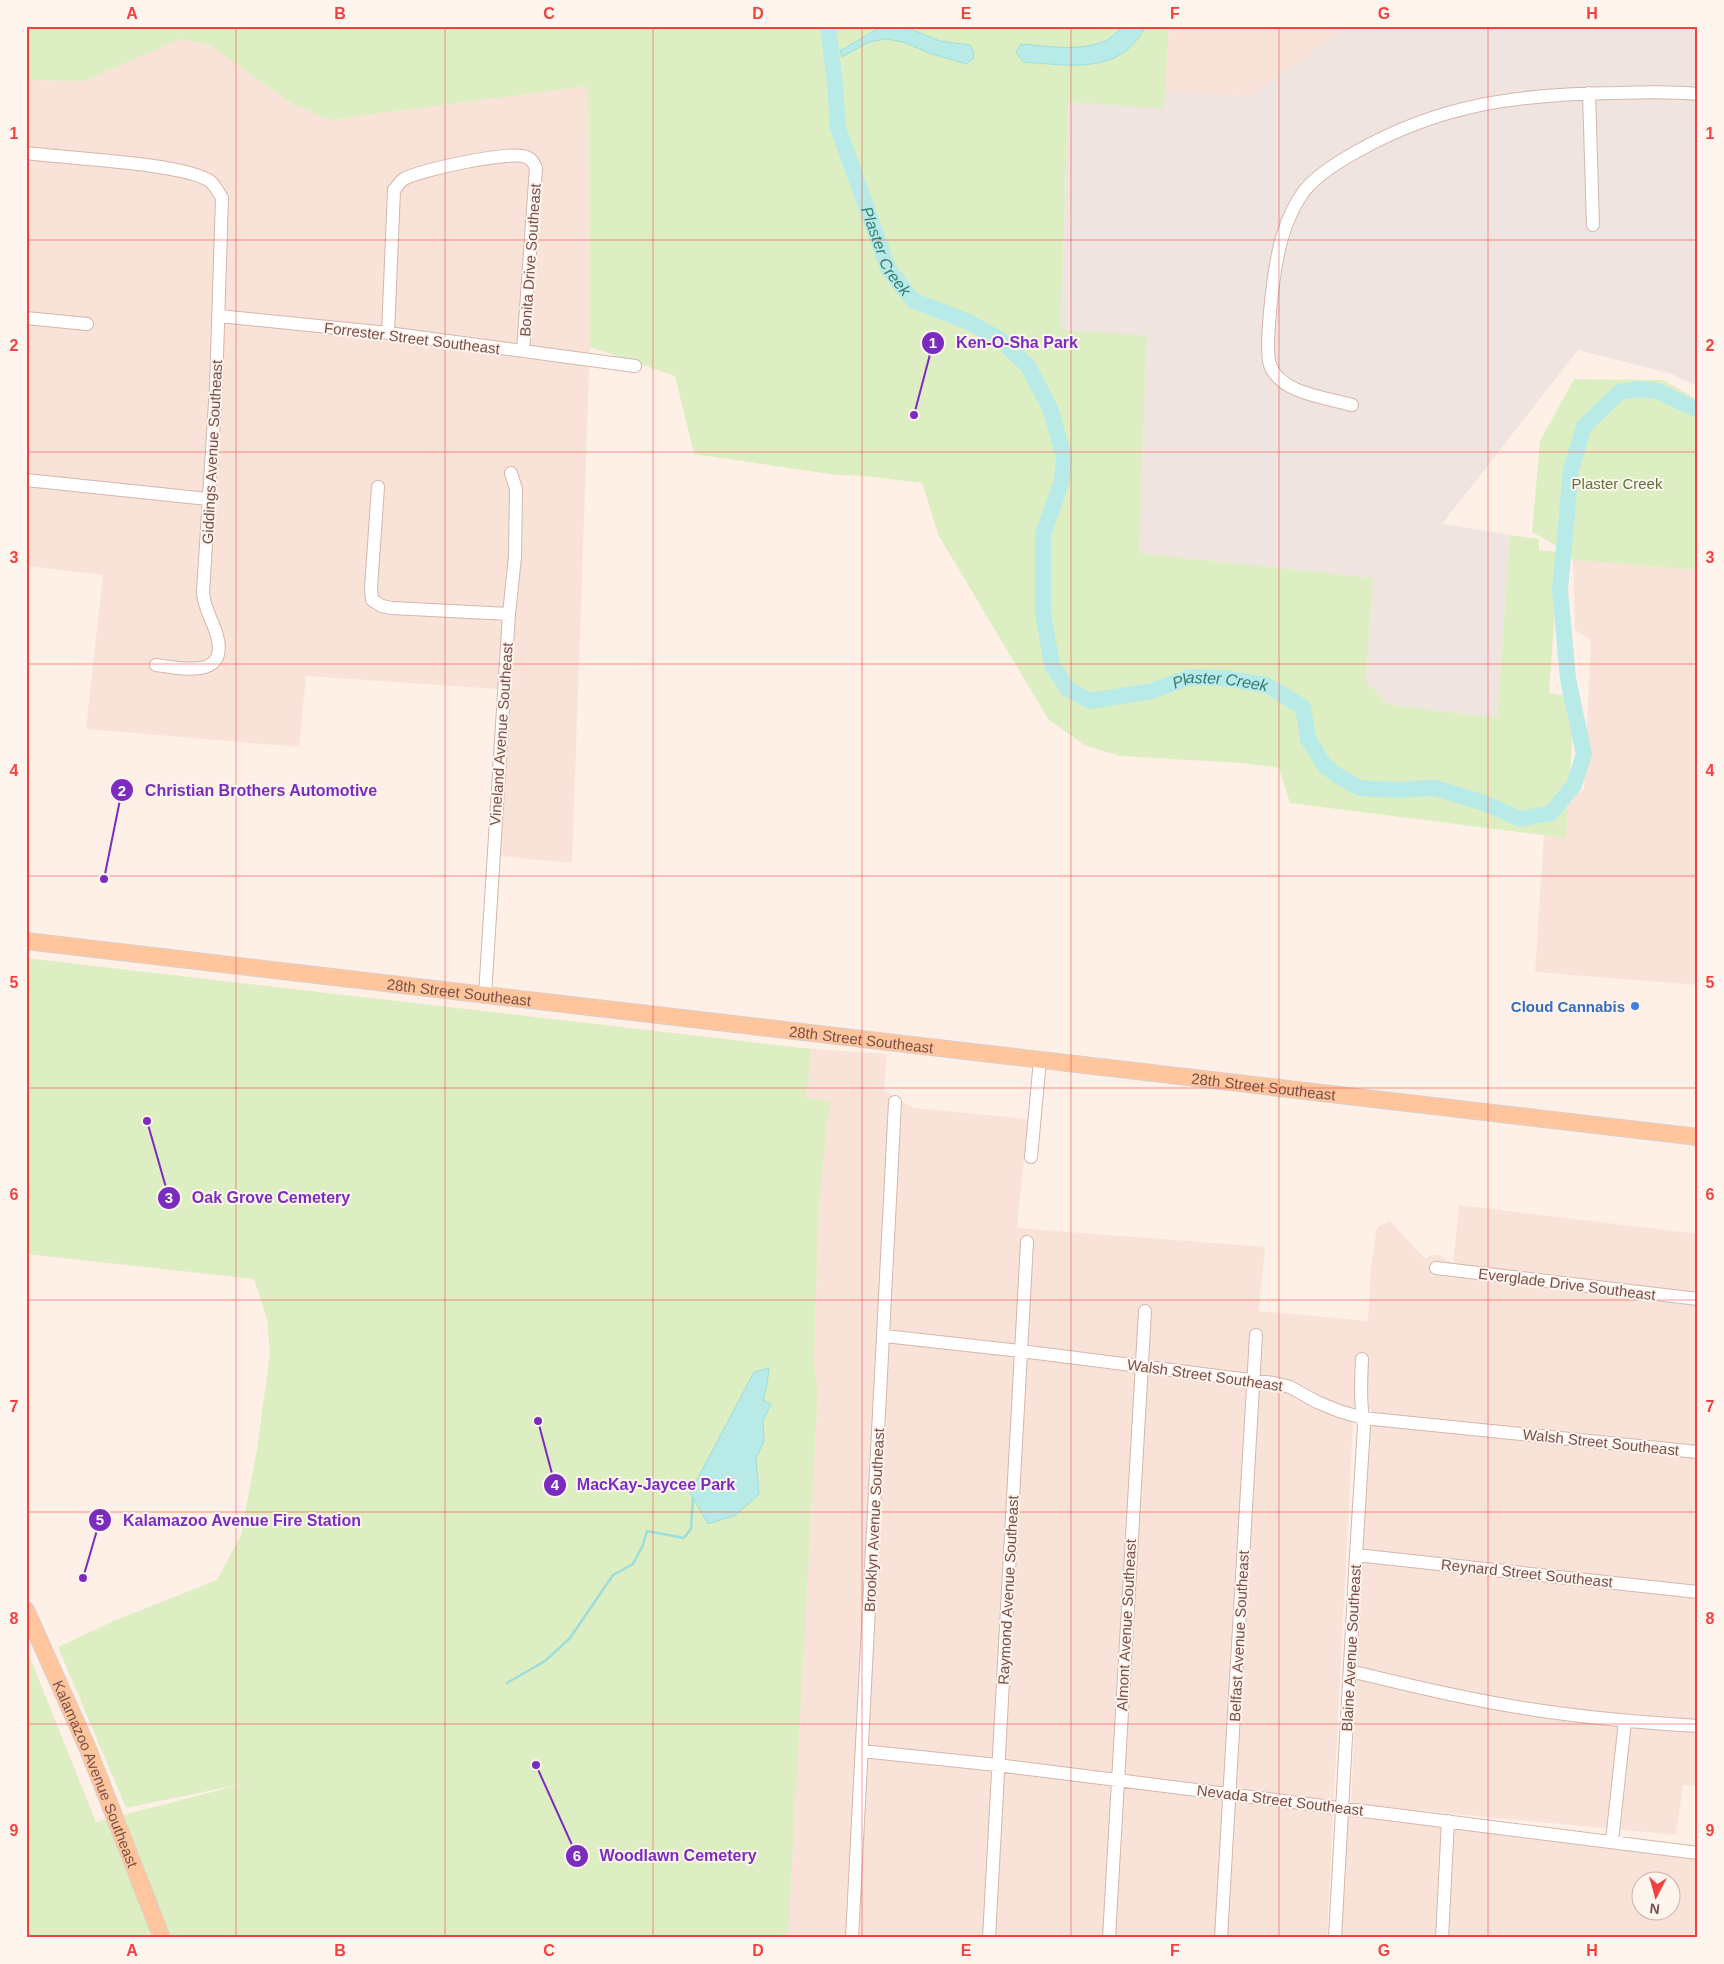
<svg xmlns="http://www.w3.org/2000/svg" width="1724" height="1964" font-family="Helvetica,sans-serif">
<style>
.residential{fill:#f9e2d7;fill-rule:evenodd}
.industrial{fill:#efe4e0}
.green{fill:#deeec3}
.water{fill:#b8ebe7;stroke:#9ddeda}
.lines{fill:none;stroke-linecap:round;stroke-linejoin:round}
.stream{stroke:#9ddeda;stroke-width:2.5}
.river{stroke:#b8ebe7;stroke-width:16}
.minor-casing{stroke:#d5b6ad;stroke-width:14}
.major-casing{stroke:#dacecb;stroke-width:18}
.minor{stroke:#fff;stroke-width:12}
.major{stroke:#ffc59d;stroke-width:16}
.grid{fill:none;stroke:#f4403f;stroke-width:1;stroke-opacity:0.55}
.shop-dot{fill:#3f7fe0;stroke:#fff5ef;stroke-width:2}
.labels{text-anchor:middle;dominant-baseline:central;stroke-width:4;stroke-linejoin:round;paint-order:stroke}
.street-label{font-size:15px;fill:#7b4f47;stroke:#fff5ef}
.park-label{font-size:15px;fill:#587639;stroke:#fff5ef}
.shop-label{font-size:15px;font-weight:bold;fill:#366cbe;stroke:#fff5ef;text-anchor:end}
.water-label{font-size:16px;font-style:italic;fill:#367b76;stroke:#fff5ef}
.leader{fill:none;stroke:#7b2cbf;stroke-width:2}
.callout-dot{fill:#7b2cbf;stroke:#fff5ef;stroke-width:2}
.mark-label{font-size:15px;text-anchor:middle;font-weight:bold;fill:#fff}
.callout-label{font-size:16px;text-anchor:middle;font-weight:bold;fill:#7b2cbf;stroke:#fff5ef;stroke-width:4;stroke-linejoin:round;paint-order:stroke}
.neatline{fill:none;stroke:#f4403f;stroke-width:2}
.grid-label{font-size:16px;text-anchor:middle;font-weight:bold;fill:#f4403f}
</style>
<rect width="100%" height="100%" fill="#fef0e6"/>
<path class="residential" d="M1169,26h179l-98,71 -85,-7z
M180,39l29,6 84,59 37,16 258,-34 2,261 -18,516 -84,-8 10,-166 -192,-13 -7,71 -213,-18 17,-154 -77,-9v-486l59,1z
M1573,560l125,10v415l-163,-13 9,-137 22,3 2,-38 16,-11 7,-149 -16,-10z
M812,1049l75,5 -3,36 29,18 115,11 -11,109 248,19 -6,64 109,10 3,-54 6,-40 13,-6 35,38 7,-4h7l14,9 6,-59 239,29v552l-15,-1 -7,50 -325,-31 17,-366 3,-29 -31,-3 -49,-25 -398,-40 385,50 24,5 51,25 -26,517h-539l30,-545 -4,-33 5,-156 11,-103 -24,-3z
M1348,1815l350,42v81h-357zM1642,1882h30v30h-30z"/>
<path class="industrial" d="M1348,26h350v361l-26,-13 -94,-24 -136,174 68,11 -13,183 -110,-14 -21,-23 7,-103 -234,-25 8,-218 -86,-5 7,-228 96,7 1,-19 85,7z"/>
<path class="green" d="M26,26h1143l-5,83 -96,-7 -7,228 86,5 -8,218 234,25 -7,103 21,23 110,14 13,-183 29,4v11l20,2 -10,141 26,4 -9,141 -276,-35 -11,-35 -37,-5 -122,-7 -36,-11 -36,-26 -109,-183 -17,-53 -57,-7 -29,-1 -142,-21 -19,-78 -85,-29 -2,-261 -258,34 -37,-16 -84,-59 -29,-6 -95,42 -59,-1z
M1574,379l89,1 35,20v170l-125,-10 -23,-18 -18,-10 8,-91z
M26,958l786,91 -6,49 24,3 -11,103 -5,156 4,33 -30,545h-762v-290l70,174 151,-39 -121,25 -68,-161 58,-27 101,-40 24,-45 16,-86 13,-96 -3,-34 -13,-40 -228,-25z"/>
<path class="water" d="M882,26h21l37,15 30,4 4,7 -1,7 -7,5 -37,-11 -26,-11 -17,-3 -17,3 -27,15 -2,-6z
M1123,26h23c-26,50 -76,39 -123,36l-7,-10 5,-8c27,2 58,8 84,-3 7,-3 13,-10 18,-15z
M769,1368l-2,17 -4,15 8,4 -8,17 1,20 -8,17 3,36 -23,21 -28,9 -18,-31 64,-121z"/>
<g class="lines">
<path class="stream" d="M507,1683l38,-22 25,-23 43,-63 20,-11 10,-19 4,-14 37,7 7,-9 2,-31"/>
<path class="river" id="s1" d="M828,26l7,58 3,44 51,142 25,31 53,20 32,18 29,27 22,42 14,48 -2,25 -19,53v79l9,52 16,24 22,12 62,-10 38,-14 34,1 42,7 37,22 5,32 17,27 16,12 19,10 32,2 43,-2 49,15 36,16 31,-6 23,-28 10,-31 -16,-75 -8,-89 11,-120 13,-44 36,-34 19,-3 18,2 41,19"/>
<g class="minor-casing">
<path id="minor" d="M1589,93l4,132
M26,153c37,5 161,10 185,29 4,4 8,11 11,16l-6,189 -13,205c1,18 10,28 14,44 12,44 -37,32 -61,29
M219,316l169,17 247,33
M26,318l61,6
M388,333l6,-143c3,-3 6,-9 10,-11 17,-9 106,-29 122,-22 6,2 8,6 10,11l-13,183
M1352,405c-27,-8 -71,-11 -82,-40 -4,-12 -1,-41 0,-53 4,-41 9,-88 35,-122 13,-16 33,-28 51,-38 84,-48 163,-58 259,-59 27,-1 55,-2 83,1
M26,480l182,19
M378,487l-7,101 1,12 10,6 10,2 117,6
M485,995l24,-381 6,-57 1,-68 -5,-16
M1031,1157l9,-97
M1436,1268l262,31
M885,1336l136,15 253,32 16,4 27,15 22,9 24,7 335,34
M1356,1555l342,37
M1350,1671c66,16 133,32 200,41 49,7 99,11 148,14
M862,1751l135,14 701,88
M1612,1841l13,-120
M852,1938l43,-836
M989,1938l38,-696
M1109,1938l36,-627
M1221,1938l35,-603
M1335,1938l21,-383 8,-129c-4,-22 -3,-44 -2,-67
M1442,1938l6,-117"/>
</g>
<g class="major-casing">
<g id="major">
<path id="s2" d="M26,941l1672,196"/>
<path id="s3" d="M26,1610l62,139 74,189"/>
</g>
</g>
<use href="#minor" class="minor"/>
<use href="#major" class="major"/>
</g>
<path class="grid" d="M236,26v1912M445,26v1912M653,26v1912M862,26v1912M1071,26v1912M1279,26v1912M1488,26v1912M26,240h1672M26,452h1672M26,664h1672M26,876h1672M26,1088h1672M26,1300h1672M26,1512h1672M26,1724h1672"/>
<circle class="shop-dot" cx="1635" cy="1006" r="5"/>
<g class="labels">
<g class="street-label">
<text transform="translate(530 260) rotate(-86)">Bonita Drive Southeast</text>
<text transform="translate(412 338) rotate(7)">Forrester Street Southeast</text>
<text transform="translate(212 452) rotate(-87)">Giddings Avenue Southeast</text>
<text transform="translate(501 734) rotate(-86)">Vineland Avenue Southeast</text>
<text stroke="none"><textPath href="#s2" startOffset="436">28th Street Southeast</textPath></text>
<text stroke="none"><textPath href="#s2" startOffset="841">28th Street Southeast</textPath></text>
<text stroke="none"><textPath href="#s2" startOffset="1246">28th Street Southeast</textPath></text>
<text transform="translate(1567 1284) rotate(7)">Everglade Drive Southeast</text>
<text transform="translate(1205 1375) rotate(8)">Walsh Street Southeast</text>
<text transform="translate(1601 1442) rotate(6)">Walsh Street Southeast</text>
<text transform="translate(874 1520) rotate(-87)">Brooklyn Avenue Southeast</text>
<text transform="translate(1527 1573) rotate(6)">Reynard Street Southeast</text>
<text transform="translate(1008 1590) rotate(-87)">Raymond Avenue Southeast</text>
<text transform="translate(1126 1625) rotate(-87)">Almont Avenue Southeast</text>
<text transform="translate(1239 1636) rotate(-87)">Belfast Avenue Southeast</text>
<text transform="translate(1351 1648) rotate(-87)">Blaine Avenue Southeast</text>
<text stroke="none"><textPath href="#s3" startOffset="178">Kalamazoo Avenue Southeast</textPath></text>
<text transform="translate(1280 1800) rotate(7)">Nevada Street Southeast</text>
</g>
<g class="park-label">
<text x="1617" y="483">Plaster Creek</text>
</g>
<g class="shop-label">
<text x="1625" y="1006">Cloud Cannabis</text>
</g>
<g class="water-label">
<text stroke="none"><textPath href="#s1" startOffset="235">Plaster Creek</textPath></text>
<text stroke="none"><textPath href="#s1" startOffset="924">Plaster Creek</textPath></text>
</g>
</g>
<path class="leader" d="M914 415L933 343M104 879L122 790M147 1121L169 1198M538 1421L555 1485M83 1578L100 1520M536 1765L577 1856"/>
<g class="callout-dot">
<circle cx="914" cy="415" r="5"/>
<circle cx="104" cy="879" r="5"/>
<circle cx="147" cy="1121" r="5"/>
<circle cx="538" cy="1421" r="5"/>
<circle cx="83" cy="1578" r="5"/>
<circle cx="536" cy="1765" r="5"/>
<circle cx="933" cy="343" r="12"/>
<circle cx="122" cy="790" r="12"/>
<circle cx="169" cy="1198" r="12"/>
<circle cx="555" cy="1485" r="12"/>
<circle cx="100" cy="1520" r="12"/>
<circle cx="577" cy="1856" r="12"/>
</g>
<g class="mark-label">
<text x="933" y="348">1</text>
<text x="122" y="796">2</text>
<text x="169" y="1203">3</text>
<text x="555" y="1490">4</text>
<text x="100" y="1525">5</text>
<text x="577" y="1861">6</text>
</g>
<g class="callout-label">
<text x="1017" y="348">Ken-O-Sha Park</text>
<text x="261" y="796">Christian Brothers Automotive</text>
<text x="271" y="1203">Oak Grove Cemetery</text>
<text x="656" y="1490">MacKay-Jaycee Park</text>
<text x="242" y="1526">Kalamazoo Avenue Fire Station</text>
<text x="678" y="1861">Woodlawn Cemetery</text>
</g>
<rect width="1724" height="1964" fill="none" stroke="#fff5ef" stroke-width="55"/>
<g transform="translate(1656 1896) rotate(186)"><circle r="24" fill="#fff5ef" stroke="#cab3ac"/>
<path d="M0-4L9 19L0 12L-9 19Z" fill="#f4403f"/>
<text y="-8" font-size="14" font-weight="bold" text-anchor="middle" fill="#7b4f47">N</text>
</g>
<rect x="28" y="28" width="1668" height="1908" class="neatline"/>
<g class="grid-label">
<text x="132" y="19">A</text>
<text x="340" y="19">B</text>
<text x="549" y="19">C</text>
<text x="758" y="19">D</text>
<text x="966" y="19">E</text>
<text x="1175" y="19">F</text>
<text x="1384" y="19">G</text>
<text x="1592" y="19">H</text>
<text x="14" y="139">1</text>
<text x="1710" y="139">1</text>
<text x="14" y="351">2</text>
<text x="1710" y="351">2</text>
<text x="14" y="563">3</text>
<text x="1710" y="563">3</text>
<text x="14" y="776">4</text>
<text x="1710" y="776">4</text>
<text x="14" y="988">5</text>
<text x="1710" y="988">5</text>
<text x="14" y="1200">6</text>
<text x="1710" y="1200">6</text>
<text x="14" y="1412">7</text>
<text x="1710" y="1412">7</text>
<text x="14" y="1624">8</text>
<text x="1710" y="1624">8</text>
<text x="14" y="1836">9</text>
<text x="1710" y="1836">9</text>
<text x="132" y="1956">A</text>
<text x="340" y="1956">B</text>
<text x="549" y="1956">C</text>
<text x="758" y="1956">D</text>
<text x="966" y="1956">E</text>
<text x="1175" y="1956">F</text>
<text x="1384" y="1956">G</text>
<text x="1592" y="1956">H</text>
</g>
</svg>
